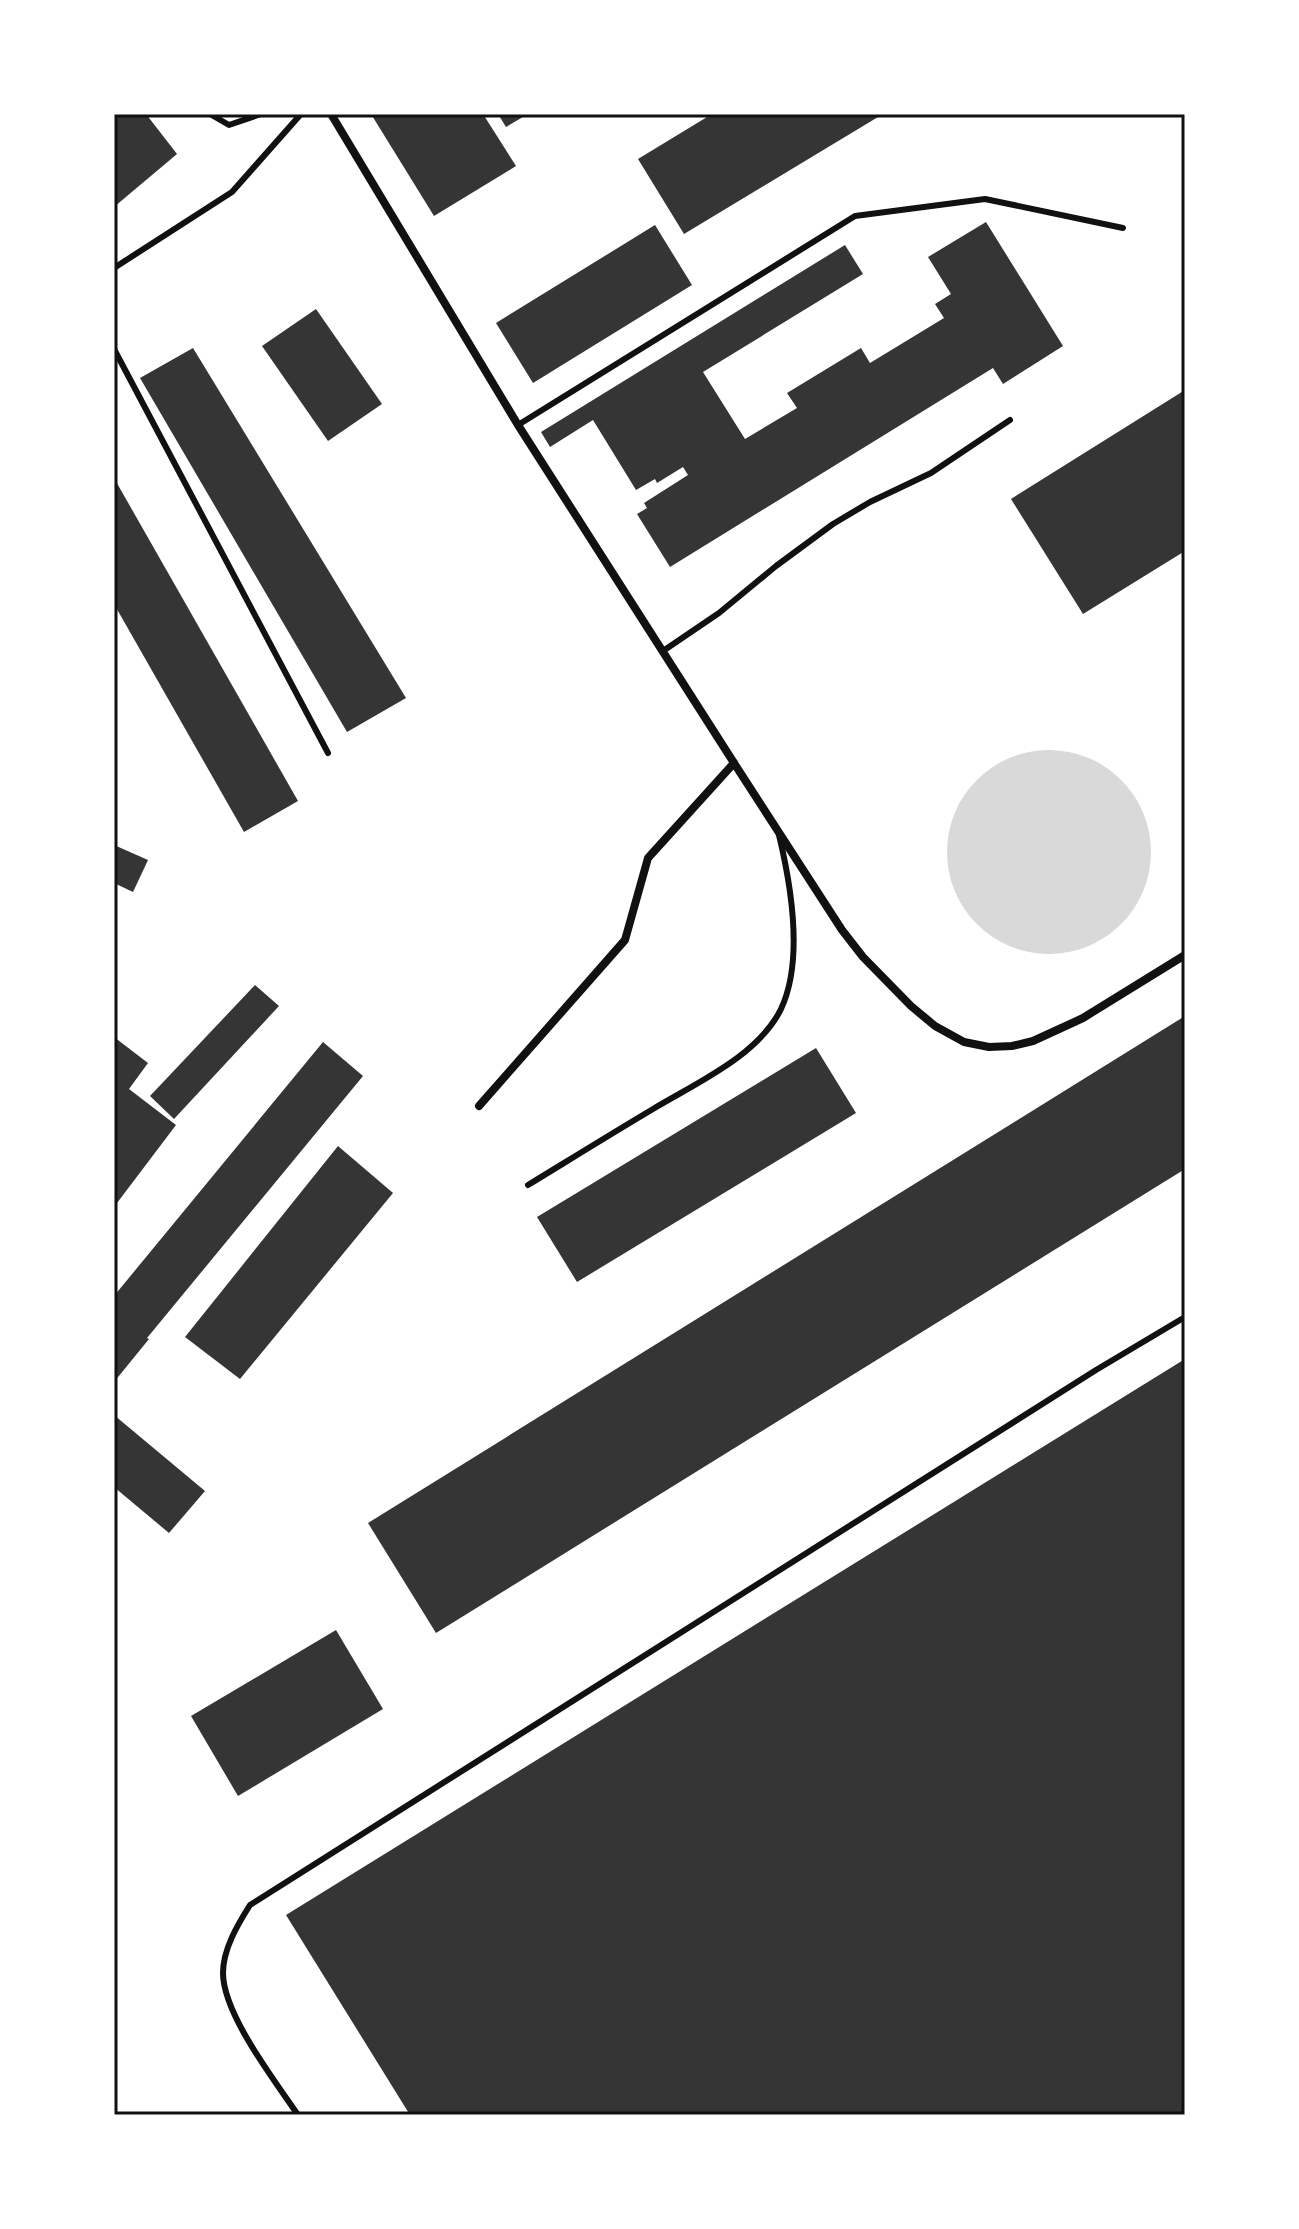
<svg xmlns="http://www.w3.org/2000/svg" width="1299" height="2229" font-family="'Source Sans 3',sans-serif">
  <rect width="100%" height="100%" fill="#fff"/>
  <circle fill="#d9d9d9" cx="1049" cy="852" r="102"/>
  <g fill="#353535">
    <polygon points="114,114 146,114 177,154 114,207"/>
    <polygon points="371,114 483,114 516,166 434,216"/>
    <polygon points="498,114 528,114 506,127"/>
    <polygon points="712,114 883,114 684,234 638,159"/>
    <polygon points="986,222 1063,346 1003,384 993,368 670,567 637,514 647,508 644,503 688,475 683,467 657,483 655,479 636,490 593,420 550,447 541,432 845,245 863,274 703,372 745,439 797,408 787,393 861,348 870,363 944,318 935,304 951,294 928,257"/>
    <polygon points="655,225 692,285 533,383 496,323"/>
    <polygon points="316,309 382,404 328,441 262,346"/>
    <polygon points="193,348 406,698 347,732 140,378"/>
    <polygon points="1185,390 1185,551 1083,614 1011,499"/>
    <polygon points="114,478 298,801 244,832 114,604"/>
    <polygon points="114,845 148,860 133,892 114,883"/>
    <polygon points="255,985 279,1006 174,1119 150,1096"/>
    <polygon points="1185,1016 1185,1169 436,1633 368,1523"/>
    <polygon points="114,1037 148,1063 129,1089 176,1125 114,1207"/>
    <polygon points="323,1042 363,1076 147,1338 149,1339 114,1382 114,1296"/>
    <polygon points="816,1048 856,1113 577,1282 537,1217"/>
    <polygon points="338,1146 393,1193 240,1379 185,1337"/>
    <polygon points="1185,1359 1185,2115 410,2115 286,1915"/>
    <polygon points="114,1415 205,1491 169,1533 114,1487"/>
    <polygon points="336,1630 383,1709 238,1796 191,1716"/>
  </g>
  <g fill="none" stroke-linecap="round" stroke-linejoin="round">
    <g stroke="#111" stroke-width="6">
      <polyline points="210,114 229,125 261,114"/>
      <polyline points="114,268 232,192 301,114"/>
      <polyline points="114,349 328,753"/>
      <polyline points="518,425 855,216 985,199 1123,228"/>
      <polyline points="663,651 719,613 776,566 833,524 870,502 931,473 1010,420"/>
      <path d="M 528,1185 C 569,1160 611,1134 653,1109 C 696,1083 758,1056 781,1009 C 804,960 791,885 779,835"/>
      <path d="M 298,2115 C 275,2081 223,2014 223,1973 C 223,1949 238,1924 250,1905 L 1096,1370 L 1185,1317"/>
    </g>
    <g stroke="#111" stroke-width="8">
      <polyline points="331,114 518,425 734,763 648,858 625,940 479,1106"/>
      <polyline points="734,763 842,930 863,957 911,1006 935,1026 964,1042 989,1047 1012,1046 1033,1041 1083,1018 1185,955"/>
    </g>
  </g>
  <rect width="1299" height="2229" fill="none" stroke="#ffffff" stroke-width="232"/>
  <rect x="116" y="116" width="1067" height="1997" fill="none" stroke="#111" stroke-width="3"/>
</svg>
